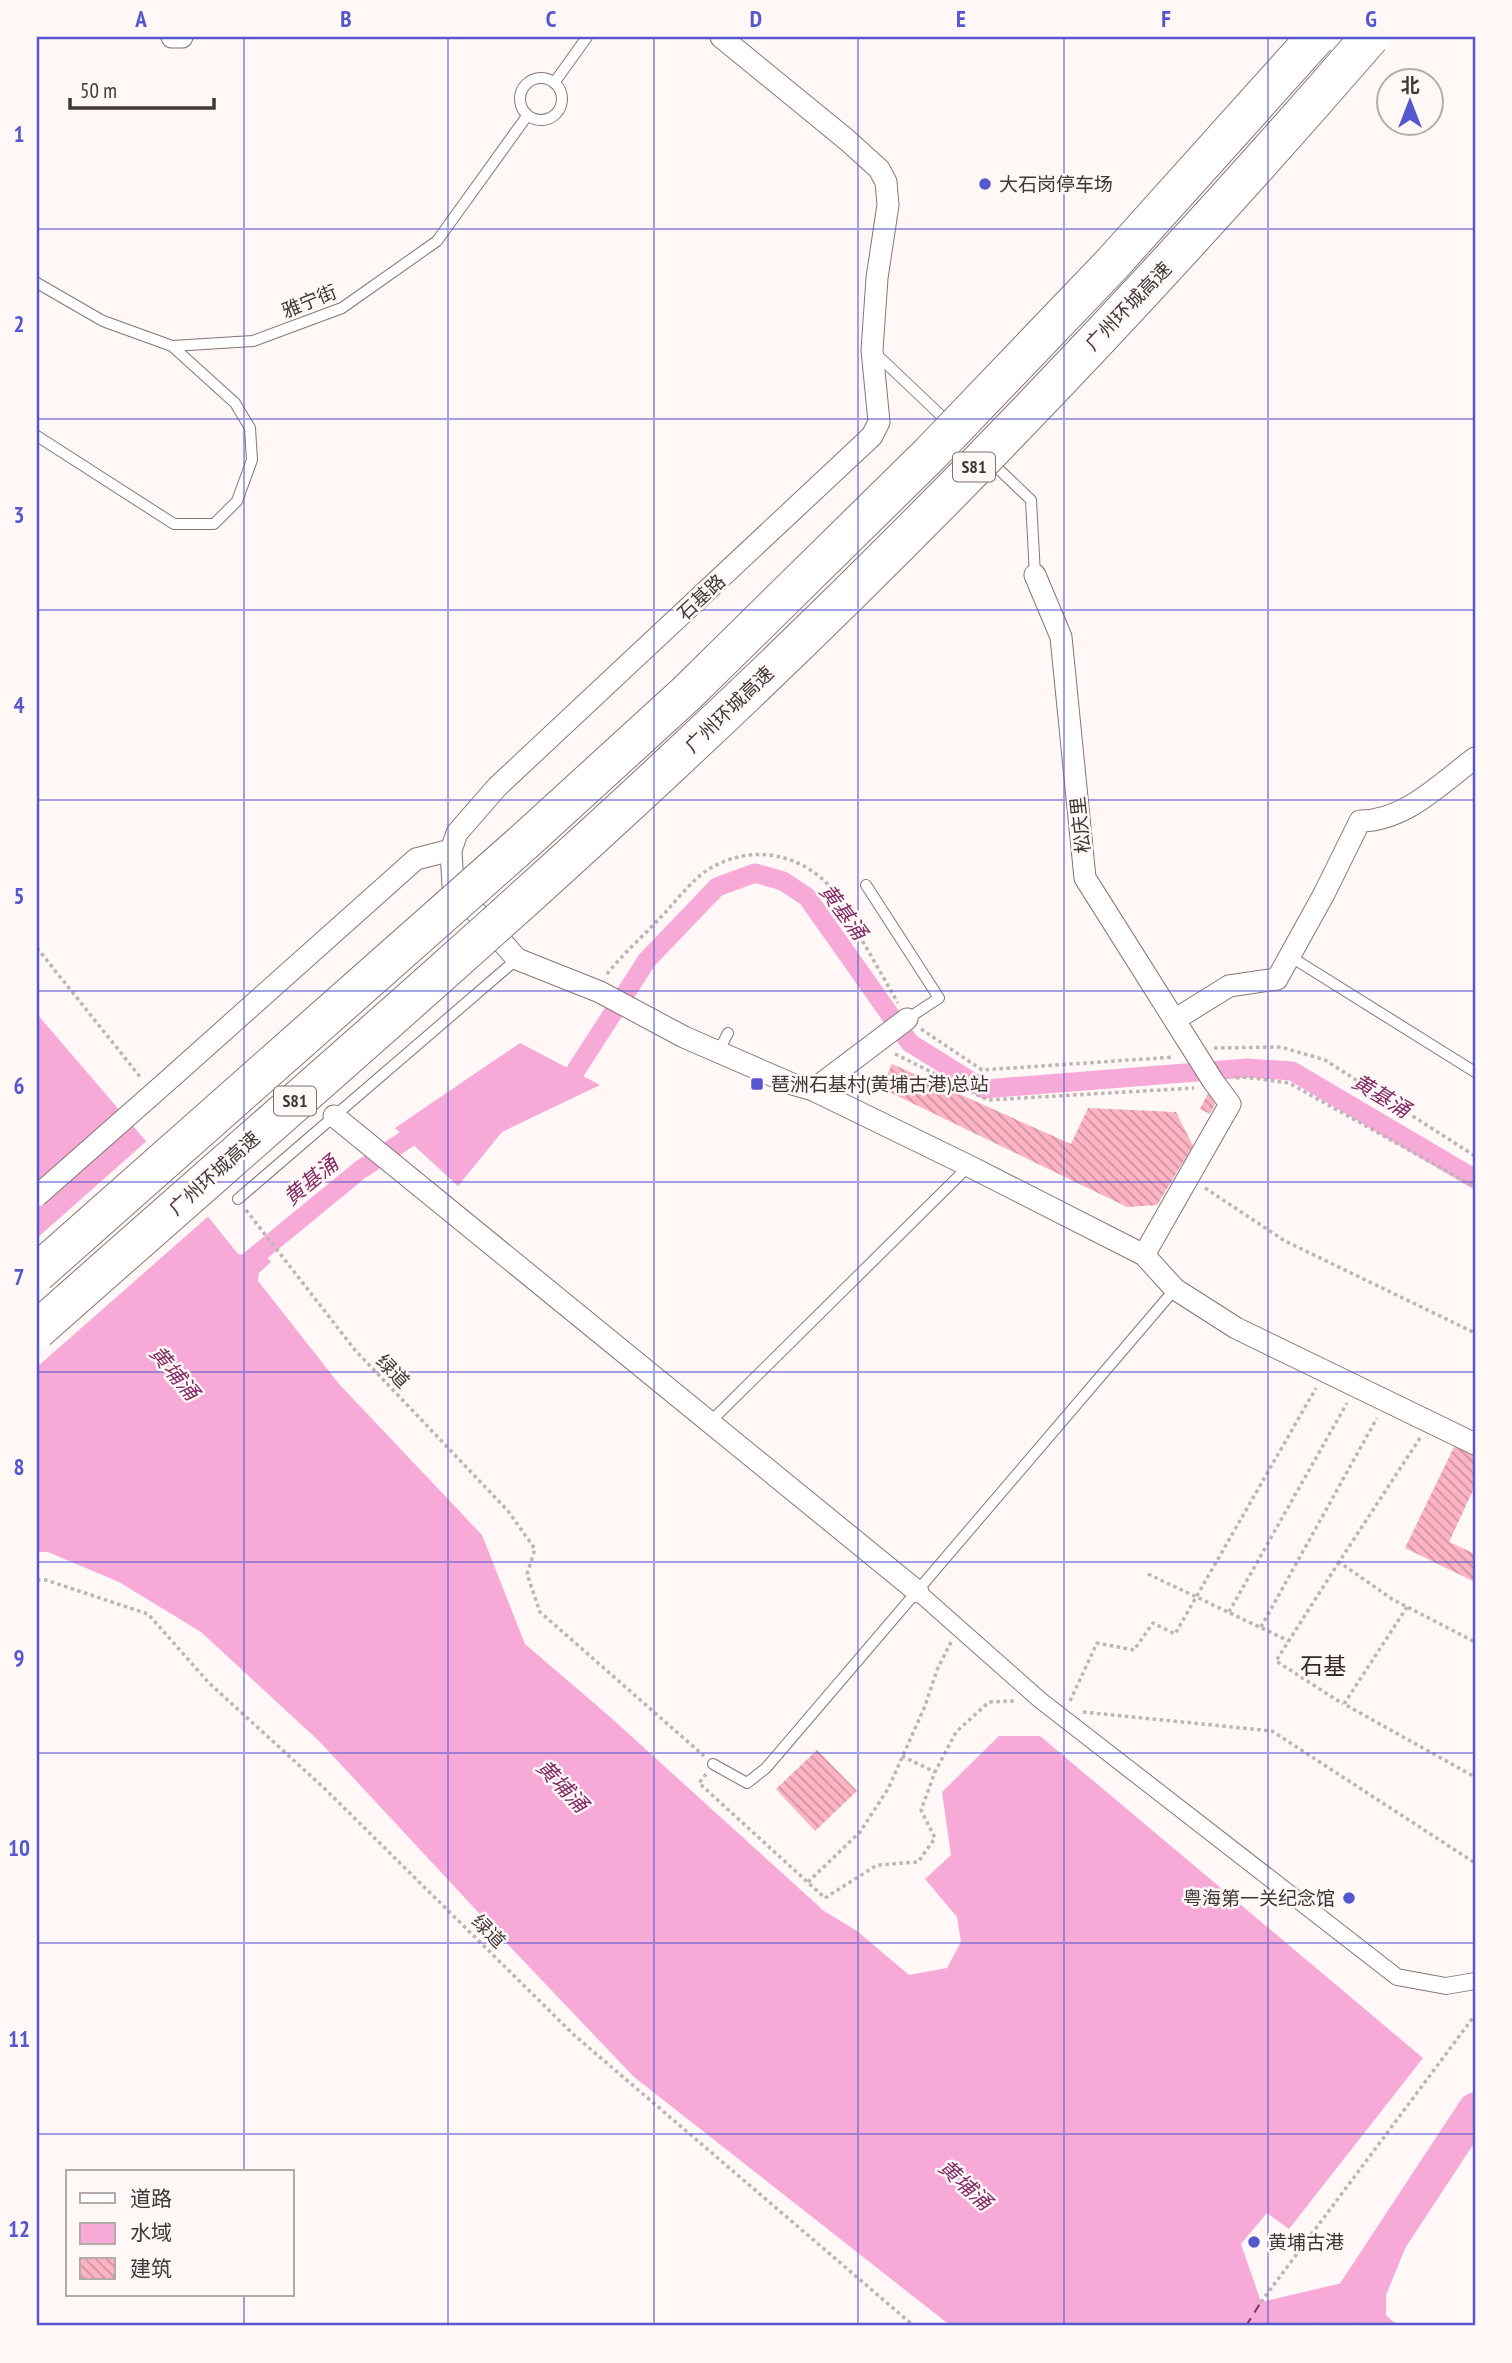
<svg xmlns="http://www.w3.org/2000/svg" width="1512" height="2363" font-family="'PT Sans Narrow','Noto Sans SC',sans-serif">
  <defs>
    <pattern id="building-back-hatch" width="6" height="6" patternUnits="userSpaceOnUse" patternTransform="scale(1.75)"><rect width="6" height="6" fill="#fcb3c3"/><path d="M-1 5l2 2M0 0l6 6M5-1l2 2" fill="none" stroke="#cd939f"/></pattern>
  </defs>
  <rect width="100%" height="100%" fill="#fff8f7"/>
  <g fill="#f7aad8">
    <polygon points="37,1014 170,1169 238,1254 245,1255 259,1248 271,1262 259,1273 258,1281 339,1384 482,1535 525,1644 609,1716 824,1911 857,1931 909,1975 947,1968 961,1942 957,1917 925,1879 951,1855 942,1792 999,1736 1040,1736 1423,2058 1289,2229 1267,2213 1241,2244 1261,2302 1342,2283 1353,2271 1388,2221 1404,2208 1411,2234 1386,2295 1386,2315 1398,2326 951,2326 634,2077 516,1953 320,1742 201,1632 119,1582 48,1552 37,1552"/>
    <polygon points="520,1043 600,1085 502,1132 458,1186 395,1128"/>
  </g>
  <polygon fill="#fff8f7" points="149,1139 211,1214 37,1367 37,1238"/>
  <g fill="none" stroke-linecap="round" stroke-linejoin="round">
    <g stroke="#f7aad8" stroke-width="19">
      <polyline points="551,1082 573,1075 647,960 717,887 755,873 783,881 807,897 910,1043 984,1089 1247,1068 1292,1071 1475,1179"/>
      <polyline points="243,1266 360,1170 428,1125"/>
    </g>
    <polyline stroke="#f7aad8" stroke-width="35" points="1333,2326 1475,2110"/>
    <polyline stroke="#832c67" stroke-width="2" stroke-dasharray="9 7" stroke-linecap="butt" points="1246,2326 1261,2302"/>
  </g>
  <g fill="url(#building-back-hatch)">
    <polygon points="892,1064 1071,1144 1088,1108 1176,1112 1193,1146 1157,1205 1127,1207 881,1088"/>
    <polygon points="1208,1093 1218,1098 1210,1114 1200,1109"/>
    <polygon points="1456,1443 1475,1452 1475,1486 1449,1542 1475,1554 1475,1582 1405,1548"/>
    <polygon points="817,1750 857,1791 815,1831 776,1789"/>
  </g>
  <g fill="none" stroke-linecap="round" stroke-linejoin="round">
    <g stroke="#867674" stroke-width="12">
      <g id="service">
        <circle cx="541" cy="99" r="21"/>
        <polyline points="554,83 587,37"/>
        <polyline points="37,283 103,321 172,346 253,341 342,308 437,241 527,116"/>
        <polyline points="874,352 951,425"/>
        <polyline points="37,436 174,524 214,524 237,501 252,460 250,428 235,403 172,346"/>
        <polyline points="989,460 1031,500 1035,575"/>
        <polyline points="866,885 939,998 907,1019"/>
        <polyline points="1291,957 1475,1072"/>
        <polyline points="718,1052 728,1033"/>
        <polyline points="238,1199 517,959"/>
        <polyline points="709,1423 969,1166"/>
        <polyline points="713,1764 747,1783 766,1768 1175,1289"/>
      </g>
    </g>
    <g stroke="#867674" stroke-width="18">
      <polyline id="pedestrian" points="918,1592 1040,1700 1397,1977 1446,1986 1475,1981"/>
    </g>
    <g stroke="#867674" stroke-width="23">
      <g id="minor">
        <polyline points="172,37 182,37"/>
        <polyline points="721,37 847,140 879,169 886,182 888,205 877,278 872,350 879,422 872,436 497,787 457,833 451,850 453,886 517,959 600,992 684,1037 792,1084 813,1090 969,1166 1144,1255 1175,1289 1236,1328 1475,1444"/>
        <polyline points="1035,575 1061,637 1085,878 1213,1081 1230,1104 1144,1255"/>
        <path d="M 1176,1019 L 1229,986 L 1277,979 L 1324,894 L 1360,821 C 1405,821 1440,784 1475,758"/>
        <polyline points="173,1076 416,859 451,850"/>
        <polyline points="813,1090 907,1019"/>
        <polyline points="334,1116 918,1592"/>
      </g>
    </g>
    <g stroke="#bcb5b4" stroke-width="3.5" stroke-dasharray="3.5 3.5" stroke-linecap="butt">
      <polyline points="37,948 141,1078"/>
      <path d="M 607,974 C 622,955 642,937 659,919 C 673,905 692,879 709,869 C 752,843 802,853 834,891 L 898,1003"/>
      <polyline points="921,1029 982,1070 1174,1057"/>
      <polyline points="1214,1048 1281,1047 1325,1060 1475,1156"/>
      <polyline points="895,1054 988,1100 1194,1088"/>
      <polyline points="1236,1078 1245,1077 1289,1083 1475,1187"/>
      <polyline points="1205,1188 1285,1241 1475,1333"/>
      <polyline points="246,1210 355,1350 508,1511 535,1549 527,1574 540,1612 704,1756"/>
      <polyline points="1420,1438 1339,1562 1392,1599 1475,1642"/>
      <polyline points="1339,1562 1276,1661 1343,1704"/>
      <polyline points="1148,1574 1289,1641"/>
      <polyline points="37,1580 46,1580 148,1614 209,1683 324,1788 574,2035 914,2326"/>
      <polyline points="1407,1607 1344,1704 1475,1777"/>
      <polyline points="1229,1612 1347,1403"/>
      <polyline points="1261,1627 1377,1418"/>
      <polyline points="1070,1701 1097,1643 1134,1650 1153,1623 1175,1634 1316,1388"/>
      <polyline points="1083,1712 1272,1731 1475,1863"/>
      <polyline points="902,1756 935,1772"/>
      <polyline points="706,1774 699,1783 825,1898 877,1865 918,1862 935,1838 921,1810 935,1772 956,1732 989,1702 1014,1701"/>
      <polyline points="808,1882 860,1832 888,1789 925,1706 937,1670 951,1642"/>
      <polyline points="1261,2302 1475,2015"/>
    </g>
    <use href="#service" stroke="#fff" stroke-width="10"/>
    <use href="#pedestrian" stroke="#fff" stroke-width="16"/>
    <use href="#minor" stroke="#fff" stroke-width="21"/>
    <g stroke="#867674" stroke-width="23" stroke-linecap="butt">
      <polyline id="minor-bridge" points="37,1196 173,1076"/>
    </g>
    <g stroke="#867674" stroke-width="40" stroke-linecap="butt">
      <g id="motorway-bridge">
        <polyline points="37,1273 525,841 686,694 931,453 1112,264 1316,37"/>
        <path d="M 37,1330 C 249,1142 464,957 671,764 C 917,535 1150,291 1370,37"/>
      </g>
    </g>
    <use href="#minor-bridge" stroke="#fff" stroke-width="21"/>
    <use href="#motorway-bridge" stroke="#fff" stroke-width="38"/>
  </g>
  <path fill="none" stroke="#5557cf" stroke-width="2" stroke-opacity="0.55" d="M 244,37 L 244,2172M 448,37 L 448,2326M 654,37 L 654,2326M 858,37 L 858,2326M 1064,37 L 1064,2326M 1268,37 L 1268,2326M 37,229 L 1475,229M 37,419 L 1475,419M 37,610 L 1475,610M 37,800 L 1475,800M 37,991 L 1475,991M 37,1182 L 1475,1182M 37,1372 L 1475,1372M 37,1562 L 1475,1562M 37,1753 L 1475,1753M 37,1943 L 1475,1943M 37,2134 L 1475,2134M 244,2295 L 244,2326"/>
  <g fill="#5557cf" stroke="#fff8f7" stroke-width="2.5">
    <circle cx="985" cy="184" r="7"/>
    <rect x="750" y="1077" width="14" height="14" rx="3.5"/>
    <circle cx="1349" cy="1898" r="7"/>
    <circle cx="1254" cy="2242" r="7"/>
  </g>
  <g text-anchor="middle" stroke-width="5" stroke-linejoin="round" paint-order="stroke">
    <g fill="#fff8f7" stroke="#797271" stroke-width="2">
      <rect x="953" y="452.5" width="42" height="29" rx="5"/>
      <rect x="274" y="1086.5" width="42" height="29" rx="5"/>
    </g>
    <g font-size="18" font-weight="bold" fill="#3f3837">
      <text x="974" y="473">S81</text>
      <text x="295" y="1107">S81</text>
    </g>
    <g font-size="19" fill="#3f3837" stroke="#fff8f7" text-anchor="start">
      <text x="999" y="191">大石岗停车场</text>
      <text x="771" y="1091">琶洲石基村(黄埔古港)总站</text>
      <text x="1335" y="1905" text-anchor="end">粤海第一关纪念馆</text>
      <text x="1268" y="2249">黄埔古港</text>
    </g>
    <g font-size="19" fill="#3f3837" stroke="#fff8f7">
      <text transform="translate(309 301) rotate(-22)" y="7">雅宁街</text>
      <text transform="translate(1128 306) rotate(-46)" y="7">广州环城高速</text>
      <text transform="translate(701 597) rotate(-43)" y="7">石基路</text>
      <text transform="translate(729 709) rotate(-44)" y="7">广州环城高速</text>
      <text transform="translate(1080 825) rotate(-96)" y="7">松庆里</text>
      <text transform="translate(214 1173) rotate(-42)" y="7">广州环城高速</text>
      <text transform="translate(393 1371) rotate(46)" y="7">绿道</text>
      <text transform="translate(489 1931) rotate(45)" y="7">绿道</text>
    </g>
    <g font-size="21" font-style="italic" fill="#832c67" stroke="#fff8f7">
      <text transform="translate(843 912) rotate(53)" y="7">黄基涌</text>
      <text transform="translate(1381 1096) rotate(31)" y="7">黄基涌</text>
      <text transform="translate(311 1181) rotate(-40)" y="7">黄基涌</text>
      <text transform="translate(174 1373) rotate(50)" y="7">黄埔涌</text>
      <text transform="translate(562 1786) rotate(46)" y="7">黄埔涌</text>
      <text transform="translate(965 2185) rotate(42)" y="7">黄埔涌</text>
    </g>
    <g font-size="23" fill="#362928" stroke="#fff8f7">
      <text x="1323" y="1674">石基</text>
    </g>
  </g>
  <rect width="1512" height="2363" fill="none" stroke="#fff8f7" stroke-width="77"/>
  <rect x="66" y="2170" width="228" height="126" fill="#fff8f7" stroke="#b2abaa" stroke-width="2"/>
  <rect x="80" y="2193" width="35" height="10" fill="#ffffff" stroke="#b2abaa" stroke-width="2"/>
  <text x="130" y="2206" font-size="21" fill="#3f3837">道路</text>
  <rect x="80" y="2223" width="35" height="21" fill="#f7aad8" stroke="#b2abaa" stroke-width="2"/>
  <text x="130" y="2240" font-size="21" fill="#3f3837">水域</text>
  <rect x="80" y="2258" width="35" height="21" fill="url(#building-back-hatch)" stroke="#b2abaa" stroke-width="2"/>
  <text x="130" y="2276" font-size="21" fill="#3f3837">建筑</text>
  <g transform="translate(1410 102)"><circle r="33" fill="#fff8f7" stroke="#b2abaa" stroke-width="2"/>
  <path d="M0-5L12 26L0 18L-12 26Z" fill="#5557cf"/>
  <text y="-10" font-size="19" font-weight="bold" text-anchor="middle" fill="#3f3837">北</text>
  </g>
  <path d="M70 98v10h144v-10" fill="none" stroke="#3f3837" stroke-width="3.5"/>
  <text x="80" y="98" font-size="21" fill="#3f3837" stroke="#fff8f7" stroke-width="5" paint-order="stroke">50 m</text>
  <rect x="38" y="38" width="1436" height="2286" fill="none" stroke="#5557cf" stroke-width="2.5"/>
  <g font-size="23" text-anchor="middle" font-weight="bold" fill="#5557cf">
    <text x="141" y="27">A</text>
    <text x="346" y="27">B</text>
    <text x="551" y="27">C</text>
    <text x="756" y="27">D</text>
    <text x="961" y="27">E</text>
    <text x="1166" y="27">F</text>
    <text x="1371" y="27">G</text>
    <text x="19" y="142">1</text>
    <text x="19" y="332">2</text>
    <text x="19" y="523">3</text>
    <text x="19" y="713">4</text>
    <text x="19" y="904">5</text>
    <text x="19" y="1094">6</text>
    <text x="19" y="1285">7</text>
    <text x="19" y="1475">8</text>
    <text x="19" y="1666">9</text>
    <text x="19" y="1856">10</text>
    <text x="19" y="2047">11</text>
    <text x="19" y="2237">12</text>
  </g>
</svg>
